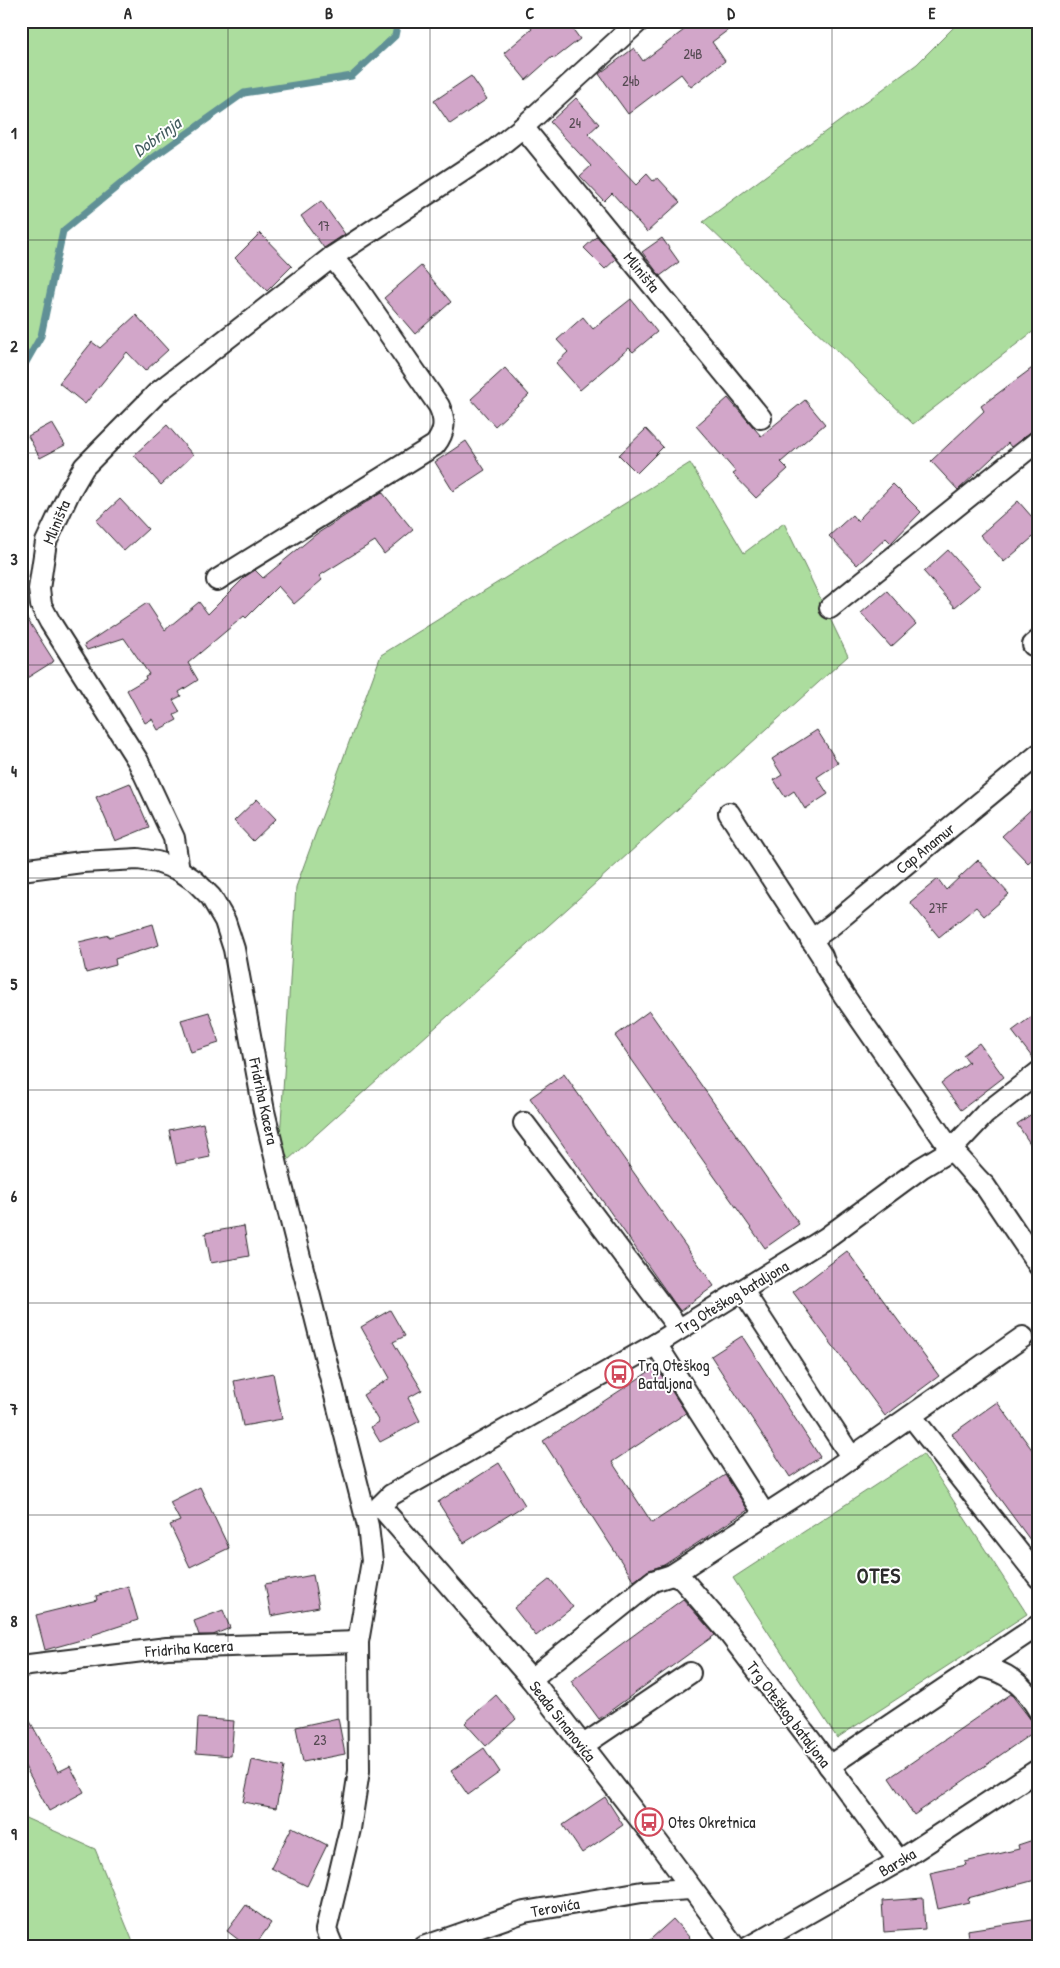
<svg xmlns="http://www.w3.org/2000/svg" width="1060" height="1968" font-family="'Patrick Hand',sans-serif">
  <rect width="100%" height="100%" fill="#fff"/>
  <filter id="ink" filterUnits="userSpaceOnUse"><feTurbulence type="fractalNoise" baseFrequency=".02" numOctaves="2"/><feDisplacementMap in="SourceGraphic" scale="10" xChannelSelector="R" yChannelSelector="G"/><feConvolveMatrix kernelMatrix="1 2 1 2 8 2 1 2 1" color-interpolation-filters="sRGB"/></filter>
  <g filter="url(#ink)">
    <g fill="#acdd9e" stroke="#6c8464">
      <polygon points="21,21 398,21 395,36 352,76 244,93 151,159 63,231 41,336 21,371"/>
      <polygon points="960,21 1039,21 1039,327 913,424 703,222 917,64"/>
      <polygon points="690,463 744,553 784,523 848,656 278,1169 296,887 381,655"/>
      <polygon points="923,1454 1027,1614 837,1738 733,1578"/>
      <polygon points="21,1816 95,1849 135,1947 21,1947"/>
    </g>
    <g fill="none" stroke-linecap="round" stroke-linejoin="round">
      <polyline stroke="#609096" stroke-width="7" points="21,371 41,336 63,231 151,159 244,93 352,76 395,36 398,21"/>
    </g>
    <g fill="#d2a6c9" stroke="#2b2b2b">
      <polygon points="526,21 567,21 580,39 554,59 552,57 526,80 504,53 532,29"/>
      <polygon points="696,21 740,21 712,42 725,61 691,87 681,74 628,114 599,74 634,48 643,61"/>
      <polygon points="471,76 487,99 450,124 434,101"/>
      <polygon points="576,98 599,124 588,134 636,185 647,174 653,181 658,178 680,202 647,232 612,193 604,201 580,176 591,166 550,122"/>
      <polygon points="321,201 345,234 324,248 301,216"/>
      <polygon points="260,233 292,266 267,291 235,258"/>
      <polygon points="597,236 616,259 605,269 584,248"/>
      <polygon points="662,238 679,262 660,276 642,252"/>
      <polygon points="421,266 451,302 415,334 384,298"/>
      <polygon points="631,299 657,332 633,352 629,348 580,390 556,363 568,352 557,340 583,317 593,329"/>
      <polygon points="136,315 168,350 145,371 127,352 85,404 59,383 92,342 100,348"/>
      <polygon points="1039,363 1039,428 1032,431 1011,447 1008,443 958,490 931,461 984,411 981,406"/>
      <polygon points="505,368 529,395 495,426 471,399"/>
      <polygon points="728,398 761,436 805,400 825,424 781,462 788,469 756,498 733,474 736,472 696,426"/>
      <polygon points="52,423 65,445 40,458 28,436"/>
      <polygon points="167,425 193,455 161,485 134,455"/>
      <polygon points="646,429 663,447 637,473 619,455"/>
      <polygon points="466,441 485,470 453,491 435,462"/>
      <polygon points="893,484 921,512 891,543 886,538 857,565 829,536 852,515 857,521"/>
      <polygon points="382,492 413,530 384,554 375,541 319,576 322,580 294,604 278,586 246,618 244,616 188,663 198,680 179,692 181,696 173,700 180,712 174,715 177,720 158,730 152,719 145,723 127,690 146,679 145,676 149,674 124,638 87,650 84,645 147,603 165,630 199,602 208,614 246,576 255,570 263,578 315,535"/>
      <polygon points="120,499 148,529 124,551 96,521"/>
      <polygon points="1018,501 1039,525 1039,532 1004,562 980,535"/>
      <polygon points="948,550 980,586 955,607 924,572"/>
      <polygon points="887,591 916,624 891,647 861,613"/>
      <polygon points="21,609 54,661 27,678 21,669"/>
      <polygon points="817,730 838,763 817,777 828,794 805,809 794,791 785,797 774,780 782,775 772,759"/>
      <polygon points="130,783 149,827 115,841 96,797"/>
      <polygon points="257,799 276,819 253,841 234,821"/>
      <polygon points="1039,802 1039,853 1028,863 1002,836"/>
      <polygon points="978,860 1009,894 984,916 976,907 939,937 910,902 938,879 946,890"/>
      <polygon points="153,924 159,945 115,959 116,965 86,973 79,942 109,935 109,937"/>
      <polygon points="649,1011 799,1224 765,1248 615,1036"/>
      <polygon points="1039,1011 1039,1060 1035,1061 1012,1031"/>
      <polygon points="209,1012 219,1043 191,1052 181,1020"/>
      <polygon points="979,1043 1004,1077 961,1110 941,1083 969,1062 963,1055"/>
      <polygon points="564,1074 714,1286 680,1311 530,1098"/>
      <polygon points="1039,1109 1039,1157 1017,1124"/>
      <polygon points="203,1123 210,1157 176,1164 169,1130"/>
      <polygon points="244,1226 249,1256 211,1263 205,1233"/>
      <polygon points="847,1251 939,1376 885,1416 793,1292"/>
      <polygon points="390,1310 405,1336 393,1342 422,1390 408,1398 420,1421 380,1442 371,1427 379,1422 363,1395 390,1378 361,1327"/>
      <polygon points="742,1336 820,1457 790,1477 711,1356"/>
      <polygon points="656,1367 686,1413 612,1462 652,1523 725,1475 748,1510 664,1565 649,1570 634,1581 543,1441"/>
      <polygon points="273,1373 282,1419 243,1426 234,1381"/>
      <polygon points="997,1402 1039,1459 1039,1552 952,1434"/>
      <polygon points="499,1463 525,1505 464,1543 438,1502"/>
      <polygon points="200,1487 229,1548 190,1567 170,1525 180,1521 170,1502"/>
      <polygon points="313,1575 319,1607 271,1616 265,1584"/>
      <polygon points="550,1579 573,1607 536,1636 514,1608"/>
      <polygon points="128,1586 138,1620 92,1635 92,1637 45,1650 36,1615 97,1600 96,1596"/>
      <polygon points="683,1599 715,1635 599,1719 571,1681"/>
      <polygon points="223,1610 230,1628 213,1635 199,1635 194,1621"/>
      <polygon points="1011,1694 1038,1729 914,1815 889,1778"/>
      <polygon points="496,1695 516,1719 486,1746 465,1723"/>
      <polygon points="21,1705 58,1772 70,1766 84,1792 49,1811 21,1759"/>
      <polygon points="198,1718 234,1721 231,1756 196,1753"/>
      <polygon points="338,1718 345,1754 303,1762 296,1727"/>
      <polygon points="484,1748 500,1772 468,1795 451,1771"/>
      <polygon points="252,1760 284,1767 276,1808 243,1802"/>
      <polygon points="605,1797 623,1825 582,1853 563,1825"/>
      <polygon points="292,1827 327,1845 307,1886 271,1868"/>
      <polygon points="1039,1838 1039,1879 968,1898 969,1902 938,1909 930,1873 966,1865 965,1862 1019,1849 1018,1845"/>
      <polygon points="923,1898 925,1929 884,1932 882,1901"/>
      <polygon points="246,1905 271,1923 254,1947 248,1947 227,1931"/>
      <polygon points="673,1919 698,1947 642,1947"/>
      <polygon points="1039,1919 1039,1947 969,1947 967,1930"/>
    </g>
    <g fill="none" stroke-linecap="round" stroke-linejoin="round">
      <g stroke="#2b2b2b" stroke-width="24">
        <g id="street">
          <polyline points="523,127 761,418"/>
          <path d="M 217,580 L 435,445 C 445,432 446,421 439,406 L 356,286 L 332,257"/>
          <polyline points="830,608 1039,440"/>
          <polyline points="1033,645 1039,640"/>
          <path d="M 729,813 L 822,956 L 826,967 L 843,994 L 951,1150 C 964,1161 972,1175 985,1186 L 1039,1266"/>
          <polyline points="21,870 82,862 138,859 157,862 179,870 195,881 211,897 225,921 234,949 264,1111 282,1186 368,1526 372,1561 358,1642 359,1771 350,1829 326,1930 333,1947"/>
          <polyline points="179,870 174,838 138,761 50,622 41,605 39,589 46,542 70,491 84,467 157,393 332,257 493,151 523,127 639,21"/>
          <polyline points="811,940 832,925 1039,754"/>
          <polyline points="524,1123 679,1329"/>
          <polyline points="743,1291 852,1458"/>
          <polyline points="656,1344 765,1515"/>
          <polyline points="912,1417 1039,1578"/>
          <polyline points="380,1506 391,1495 656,1344 826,1238 921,1168 951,1150 985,1114 1039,1072"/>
          <polyline points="380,1506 531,1679 659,1844 735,1947"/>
          <polyline points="672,1575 825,1476 1023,1337"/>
          <polyline points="21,1666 167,1648 358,1642"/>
          <polyline points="978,1666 1039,1625"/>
          <polyline points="531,1679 653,1581 672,1575 682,1579 727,1631 811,1741 899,1861"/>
          <polyline points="582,1746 690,1673"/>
          <path d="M 829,1766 L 978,1666 C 1007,1671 1024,1685 1039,1711"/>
          <polyline points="423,1947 524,1912 642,1892 691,1889"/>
          <polyline points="749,1947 899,1861 1039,1769"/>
        </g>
      </g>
      <use href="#street" stroke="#fff" stroke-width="20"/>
    </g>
  </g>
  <path fill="none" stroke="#2b2b2b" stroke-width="1" stroke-opacity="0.55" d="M 228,21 L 228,1947M 430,21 L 430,1947M 630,21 L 630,1947M 832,21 L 832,1947M 21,240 L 1039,240M 21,453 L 1039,453M 21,665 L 1039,665M 21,878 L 1039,878M 21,1090 L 1039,1090M 21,1303 L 1039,1303M 21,1515 L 1039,1515M 21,1728 L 1039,1728"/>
  <defs>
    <g id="bus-ring" transform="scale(1.4375)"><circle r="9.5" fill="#fff" stroke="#d1495b" stroke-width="1.5"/><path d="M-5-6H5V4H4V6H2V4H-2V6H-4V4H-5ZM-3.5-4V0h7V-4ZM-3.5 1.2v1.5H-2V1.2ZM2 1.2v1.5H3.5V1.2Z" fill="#d1495b"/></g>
  </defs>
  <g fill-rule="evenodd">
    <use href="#bus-ring" x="619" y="1374"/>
    <use href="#bus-ring" x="649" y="1822"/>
  </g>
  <g text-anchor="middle" stroke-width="4" stroke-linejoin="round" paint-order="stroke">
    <g font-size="14" fill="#554a52">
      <text x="693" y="59">24B</text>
      <text x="631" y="86">24b</text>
      <text x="575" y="128">24</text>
      <text x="324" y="231">17</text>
      <text x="938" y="913">27F</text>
      <text x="320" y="1745">23</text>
    </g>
    <g font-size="16" fill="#2b2b2b" stroke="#fff">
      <text transform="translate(642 272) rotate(51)" y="6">Mliništa</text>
      <text transform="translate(56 522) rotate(-67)" y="6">Mliništa</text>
      <text transform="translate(925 848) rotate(-39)" y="6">Cap Anamur</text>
      <text transform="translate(264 1101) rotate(78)" y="6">Fridriha Kacera</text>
      <text transform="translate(732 1297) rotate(-31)" y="6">Trg Oteškog bataljona</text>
      <text transform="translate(189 1648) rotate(-4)" y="6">Fridriha Kacera</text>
      <text transform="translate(789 1714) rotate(53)" y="6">Trg Oteškog bataljona</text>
      <text transform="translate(563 1721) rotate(52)" y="6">Seada Sinanovića</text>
      <text transform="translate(897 1862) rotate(-31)" y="6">Barska</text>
      <text transform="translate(555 1907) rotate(-10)" y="6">Terovića</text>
    </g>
    <g font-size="16" fill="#2b2b2b" stroke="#fff" text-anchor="start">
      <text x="638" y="1371">Trg Oteškog<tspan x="638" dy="18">Bataljona</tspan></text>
      <text x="668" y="1828">Otes Okretnica</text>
    </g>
    <g font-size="18" font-style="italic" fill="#455e60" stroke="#fff">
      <text transform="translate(157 137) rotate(-36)" y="6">Dobrinja</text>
    </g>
    <g font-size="21" font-weight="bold" letter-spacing="1" fill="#2b2b2b" stroke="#fff">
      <text x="879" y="1583">OTES</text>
    </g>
  </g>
  <rect width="1060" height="1968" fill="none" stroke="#fff" stroke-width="55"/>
  <rect x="28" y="28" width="1004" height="1912" fill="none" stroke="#2b2b2b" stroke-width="2"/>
  <g font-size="16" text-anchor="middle" font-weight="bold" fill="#2b2b2b">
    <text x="128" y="19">A</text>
    <text x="329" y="19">B</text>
    <text x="530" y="19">C</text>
    <text x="731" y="19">D</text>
    <text x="932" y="19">E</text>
    <text x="14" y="139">1</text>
    <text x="14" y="352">2</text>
    <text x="14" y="565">3</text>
    <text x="14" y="777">4</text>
    <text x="14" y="990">5</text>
    <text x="14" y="1202">6</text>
    <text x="14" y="1415">7</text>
    <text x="14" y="1627">8</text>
    <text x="14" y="1840">9</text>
  </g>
</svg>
